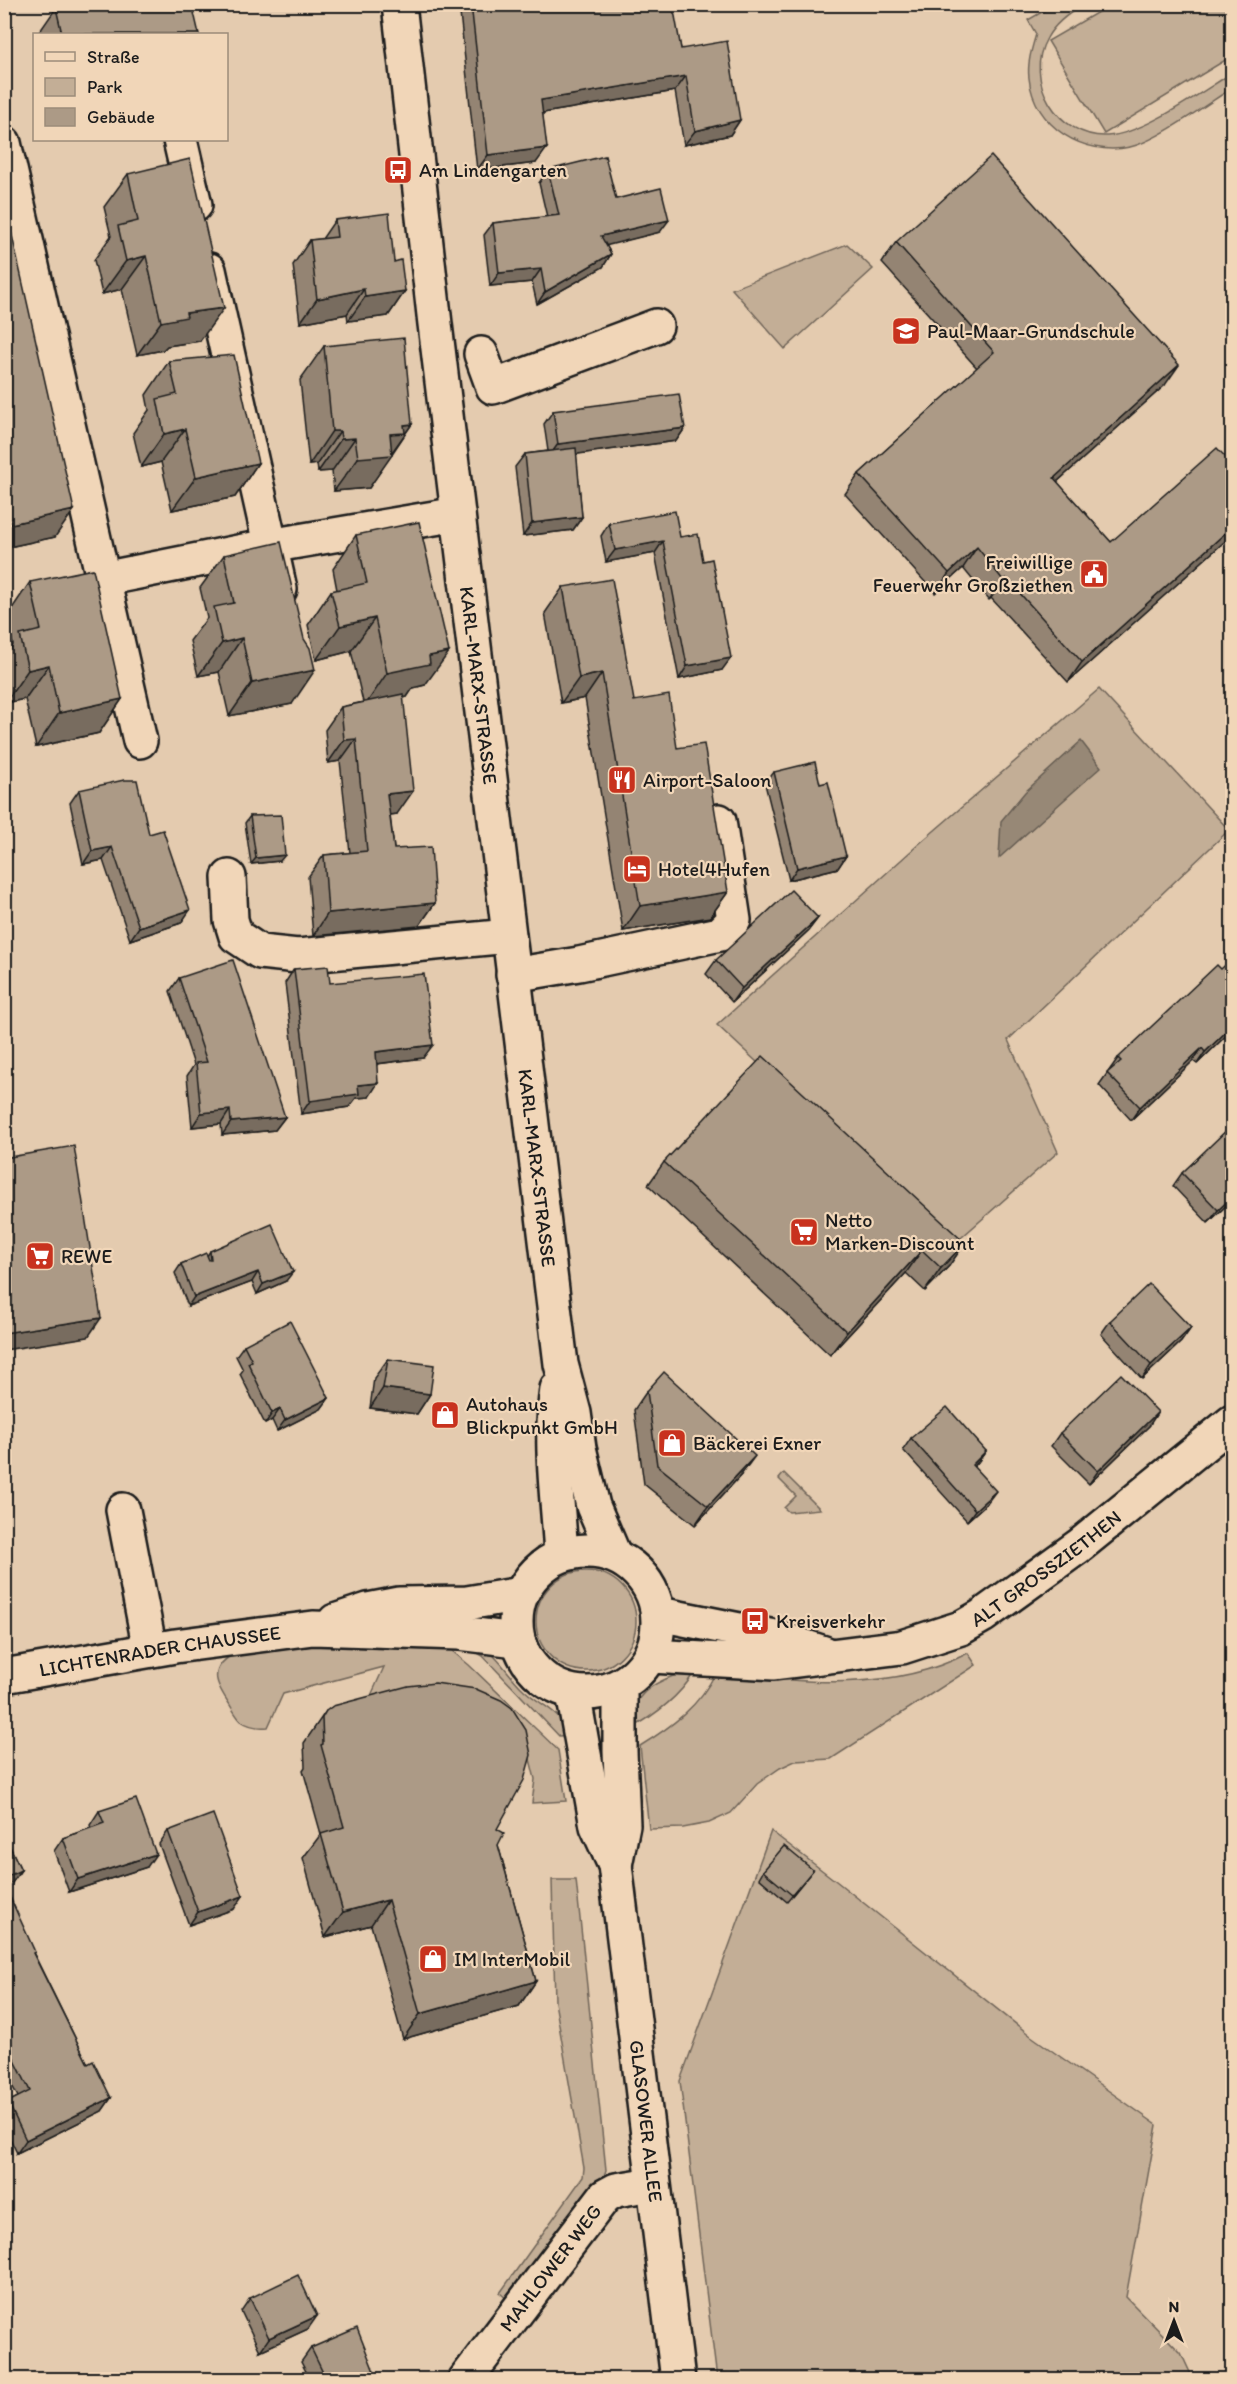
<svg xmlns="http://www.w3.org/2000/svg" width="1237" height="2384" font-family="Itim,sans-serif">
  <rect width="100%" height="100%" fill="#e4cbaf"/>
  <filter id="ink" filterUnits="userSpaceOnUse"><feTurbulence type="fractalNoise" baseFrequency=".0167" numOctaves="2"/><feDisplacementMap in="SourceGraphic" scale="12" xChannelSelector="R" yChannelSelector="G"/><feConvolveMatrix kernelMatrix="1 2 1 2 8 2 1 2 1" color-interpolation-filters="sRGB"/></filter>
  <g filter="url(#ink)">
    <g fill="#c3ae96" stroke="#706559" stroke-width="1.5">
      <path d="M 1054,5 L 1083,5 C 1069,13 1055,23 1047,38 C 1023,80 1058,138 1107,136 C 1142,135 1201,92 1232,73 L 1232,88 C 1207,104 1157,141 1130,147 C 1084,157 1034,127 1029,78 C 1027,63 1032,48 1036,34 L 1028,20 Z"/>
      <polygon points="1110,5 1232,5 1232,56 1104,134 1048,41"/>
      <polygon points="847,244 873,269 785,349 732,289"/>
      <polygon points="1099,689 1229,830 1008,1040 1058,1152 954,1244 717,1025 920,843"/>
      <polygon points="784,1473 820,1509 789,1512 784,1508 796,1496 779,1479"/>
      <circle cx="586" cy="1621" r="50"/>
      <path d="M 440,1641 L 469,1665 L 558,1750 L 566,1801 L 532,1803 L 535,1779 L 529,1755 L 369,1700 L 384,1667 L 283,1694 L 268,1727 C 258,1728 249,1727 241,1721 C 237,1717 233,1710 230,1705 C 217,1686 207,1670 232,1655 L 312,1644 Z"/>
      <path d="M 474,1651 L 490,1652 C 502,1663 510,1676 521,1687 C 539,1706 560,1708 569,1735 L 559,1736 L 483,1656 Z"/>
      <path d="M 968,1653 L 976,1665 L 831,1759 L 795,1761 L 780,1768 L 757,1784 L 731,1813 L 709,1823 L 683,1828 L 649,1829 L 640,1746 C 671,1727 700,1706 716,1672 C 800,1682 891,1694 968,1653 Z"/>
      <path d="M 679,1674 L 693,1674 C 678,1699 652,1717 627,1731 C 633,1697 646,1685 679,1674 Z"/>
      <polygon points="771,1831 836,1881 1031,2036 1157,2125 1126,2297 1181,2353 1193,2379 717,2379 680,2081"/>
      <polygon points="552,1880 576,1880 606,2170 600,2188 509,2301 500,2293 583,2177 584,2168 555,2002"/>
    </g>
    <polygon fill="#978876" stroke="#665d52" stroke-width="1.5" points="1081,741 1101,767 999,858 1001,821 1025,792"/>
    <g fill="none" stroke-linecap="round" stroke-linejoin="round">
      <g stroke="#1c1c1c" stroke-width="38">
        <g id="minor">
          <polyline points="180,140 195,205"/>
          <polyline points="4,143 140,741"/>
          <polyline points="209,270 280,589"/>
          <polyline points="481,354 493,387 656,326"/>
          <polyline points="103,579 269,546 458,514"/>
          <polyline points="229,877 231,920 236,936 260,952 298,956 509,936"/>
          <polyline points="513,975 579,964 720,934 734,920 719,821"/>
          <polyline points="123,1510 150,1650"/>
          <polyline points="659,1614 775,1637 824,1653"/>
          <polyline points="335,1621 368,1610 399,1604 467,1603 521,1594"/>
          <path id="s1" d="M 651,1656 L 774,1663 L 902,1647 L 961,1628 L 982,1616 L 1079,1546 L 1232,1422"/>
          <path id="s2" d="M 4,1676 L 175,1646 L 313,1628 L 459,1633 L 517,1640"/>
          <path id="s3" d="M 465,2380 L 605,2196 L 616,2190 L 653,2184"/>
        </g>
      </g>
      <g stroke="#1c1c1c" stroke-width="38">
        <g id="major">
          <path id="s4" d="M 399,4 L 435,324 L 561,1364 L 574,1413 L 579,1448 L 593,1506 L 614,1555"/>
          <path d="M 557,1389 C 549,1444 558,1500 561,1555"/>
          <circle cx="587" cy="1622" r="71"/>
          <path id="s5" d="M 573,1693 L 597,1826 L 615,1865 L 678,2380"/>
          <polyline points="615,1865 623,1825 620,1751 620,1686"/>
        </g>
      </g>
      <use href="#minor" stroke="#f1d6b8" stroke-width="33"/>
      <use href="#major" stroke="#f1d6b8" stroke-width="33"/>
    </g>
    <g fill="#948473" stroke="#1c1c1c" stroke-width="1.5">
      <polygon points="459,4 671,4 681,49 740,120 730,135 684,145 675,91 543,113 536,163 477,170"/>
      <polygon points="56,8 199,34 38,34"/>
      <polygon points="548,170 616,199 660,232 606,245 611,254 603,267 537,304 532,282 490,286 484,235 493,223 547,217 539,183"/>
      <polygon points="128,174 200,341 167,346 163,350 137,355 122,289 102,294 94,260 111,236 104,207"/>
      <polygon points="4,200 55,537 4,548"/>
      <polygon points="335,220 394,262 405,291 388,316 348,321 347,314 300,323 293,265 310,240 322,239"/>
      <polygon points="896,242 1165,385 1057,482 1111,542 1233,465 1233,534 1068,682 991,598 989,600 963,568 935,593 845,494 859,474 977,368 882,263"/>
      <polygon points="324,346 412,424 369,488 334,491 332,471 318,472 317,464 309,465 300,380"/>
      <polygon points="169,361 258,463 235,497 172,510 161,462 141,467 133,433 149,410 146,395"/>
      <polygon points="553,411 685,428 676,441 576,454 582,517 573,530 523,536 515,467 525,454 548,451 544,424"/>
      <polygon points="609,523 680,537 722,670 679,679 655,553 606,562 601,536"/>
      <polygon points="356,535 425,685 413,688 407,697 403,698 397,814 390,815 394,849 435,903 419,926 313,936 308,877 324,855 350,853 340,761 328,763 325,730 341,707 363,702 351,651 316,660 308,625 331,591 337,590 333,569"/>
      <polygon points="224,555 292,704 229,716 219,672 198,676 190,641 207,618 200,588"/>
      <polygon points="30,582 122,699 99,733 36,747 25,699 5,703 4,657 13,645 7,616"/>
      <polygon points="563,587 634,701 677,748 728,892 710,917 623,931 585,698 561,703 545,613"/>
      <polygon points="774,772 820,784 846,856 838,868 789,880 765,784"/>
      <polygon points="79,790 149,834 181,923 130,940 103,860 83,864 70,803"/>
      <polygon points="250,816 280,861 251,864 245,823"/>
      <polygon points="818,918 808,931 732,1002 706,974 716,960"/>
      <polygon points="294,969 330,983 423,1058 377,1064 369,1097 356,1098 349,1107 301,1114 285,983"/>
      <polygon points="179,978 285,1117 275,1130 222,1135 221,1124 192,1127 187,1076 194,1065 170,991"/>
      <polygon points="1233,1029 1197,1064 1193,1061 1131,1120 1099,1085 1118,1058"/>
      <polygon points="1233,1127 1233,1207 1229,1203 1208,1223 1173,1186 1182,1173"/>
      <polygon points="664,1162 965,1243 949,1266 925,1291 906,1273 830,1355 648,1185"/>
      <polygon points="210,1251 286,1281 257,1294 252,1282 188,1306 175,1273 181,1264 207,1256"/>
      <polygon points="1110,1321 1191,1328 1181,1342 1142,1379 1101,1334"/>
      <polygon points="244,1345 329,1398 321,1409 277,1431 272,1420 265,1424 240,1374 243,1370 236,1356"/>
      <polygon points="388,1359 430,1394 417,1414 370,1408 374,1378"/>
      <polygon points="647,1391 741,1475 695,1525 644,1484 634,1410"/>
      <polygon points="1149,1426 1089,1484 1051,1446 1060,1433"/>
      <polygon points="911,1438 986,1451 978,1462 974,1467 987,1503 967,1521 903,1450"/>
      <polygon points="326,1711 497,1829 498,1845 536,1981 519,2006 403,2039 371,1925 325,1937 303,1858 321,1834 303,1770 305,1767 304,1743"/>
      <polygon points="99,1811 147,1867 69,1892 54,1851 63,1838 91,1828 90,1825"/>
      <polygon points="168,1831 234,1909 189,1925 159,1844"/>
      <polygon points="4,1834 21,1870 12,1883 5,1886 34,1954 88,2064 111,2098 102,2111 17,2153 4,2126 4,2107 8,2102 18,2097 4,2070"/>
      <polygon points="813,1870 787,1902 759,1878 763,1871"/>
      <polygon points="250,2298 308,2329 260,2351 241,2311"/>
      <polygon points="311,2348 377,2379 310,2379 301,2362"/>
    </g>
    <g fill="#786c5e" stroke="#1c1c1c" stroke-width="1.5">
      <polygon points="686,76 675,91 531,115 541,100"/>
      <polygon points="740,120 730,135 684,145 695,131"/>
      <polygon points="547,148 536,163 477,170 488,155"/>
      <polygon points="669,220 660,232 593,249 601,236"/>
      <polygon points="611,254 603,267 537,304 545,292"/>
      <polygon points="146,256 122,289 102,294 126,261"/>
      <polygon points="541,269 532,282 490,286 499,273"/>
      <polygon points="364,289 347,314 300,323 317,299"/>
      <polygon points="405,291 388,316 348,321 365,297"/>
      <polygon points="224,308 200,341 167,346 163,350 137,355 161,322 186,313"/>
      <polygon points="1179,365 1165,385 1039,498 1054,478"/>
      <polygon points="412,424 390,455 392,455 369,488 334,491 358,458 404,425"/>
      <polygon points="685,428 676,441 548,458 558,444"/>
      <polygon points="185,429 161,462 141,467 164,434"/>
      <polygon points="332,431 340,431 317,464 309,465"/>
      <polygon points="355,438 332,471 318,472 341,439"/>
      <polygon points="258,463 235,497 172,510 196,477"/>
      <polygon points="74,510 55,537 4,548 4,533 11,524"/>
      <polygon points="582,517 573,530 523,536 532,523"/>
      <polygon points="1233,526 1233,534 1068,682 1082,662"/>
      <polygon points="663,541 655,553 606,562 615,550"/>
      <polygon points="977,547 963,568 935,593 949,573"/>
      <polygon points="1006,578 991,598 989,600 1003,580"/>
      <polygon points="375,618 351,651 316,660 340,626"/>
      <polygon points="242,638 219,672 198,676 222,643"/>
      <polygon points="449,652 425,685 413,688 407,697 364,707 387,673 429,656"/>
      <polygon points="731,658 722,670 679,679 687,666"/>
      <polygon points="49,665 25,699 5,703 28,670"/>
      <polygon points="315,670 292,704 229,716 252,683"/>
      <polygon points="602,673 585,698 561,703 579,678"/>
      <polygon points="122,699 99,733 36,747 59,713"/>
      <polygon points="356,739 340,761 328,763 344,740"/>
      <polygon points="413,791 397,814 372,817 387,794"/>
      <polygon points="112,847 103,860 83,864 92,851"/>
      <polygon points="285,855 280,861 251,864 256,858"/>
      <polygon points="846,856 838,868 789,880 797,868"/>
      <polygon points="728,892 710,917 623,931 640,906"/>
      <polygon points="435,903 419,926 313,936 328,913"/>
      <polygon points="190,910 181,923 130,940 139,927"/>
      <polygon points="818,918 808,931 732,1002 742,988"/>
      <polygon points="1233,1025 1233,1029 1197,1064 1205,1052"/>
      <polygon points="433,1045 423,1058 367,1065 376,1052"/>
      <polygon points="1202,1048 1193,1061 1131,1120 1140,1107"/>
      <polygon points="378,1083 369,1097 356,1098 349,1107 301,1114 310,1101 358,1085"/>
      <polygon points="230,1110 221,1124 192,1127 201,1113"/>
      <polygon points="285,1117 275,1130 222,1135 231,1122"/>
      <polygon points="1233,1196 1233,1199 1229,1203 1208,1223 1218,1210"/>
      <polygon points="965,1243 949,1266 925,1291 941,1268"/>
      <polygon points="922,1250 906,1273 830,1355 847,1332"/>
      <polygon points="258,1272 252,1282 188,1306 194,1297"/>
      <polygon points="293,1272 286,1281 257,1294 263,1284"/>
      <polygon points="101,1318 88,1337 4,1350 4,1333"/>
      <polygon points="1191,1328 1181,1342 1142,1379 1151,1365"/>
      <polygon points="383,1388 430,1394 417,1414 370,1408"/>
      <polygon points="329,1398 321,1409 277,1431 285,1420"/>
      <polygon points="280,1409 272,1420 265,1424 272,1413"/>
      <polygon points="1158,1412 1149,1426 1089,1484 1098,1471"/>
      <polygon points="986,1451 978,1462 964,1476 972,1465"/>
      <polygon points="755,1456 741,1475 695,1525 708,1506"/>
      <polygon points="996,1491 987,1503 967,1521 975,1510"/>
      <polygon points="156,1854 147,1867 69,1892 78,1879"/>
      <polygon points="21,1870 12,1883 4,1886 4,1878"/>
      <polygon points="243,1896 234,1909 189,1925 198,1912"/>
      <polygon points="388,1900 371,1925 325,1937 343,1912"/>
      <polygon points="536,1981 519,2006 403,2039 420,2014"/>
      <polygon points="111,2098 102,2111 17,2153 26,2140"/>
      <polygon points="317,2316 308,2329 260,2351 269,2338"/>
    </g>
    <g fill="#ac9a86" stroke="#1c1c1c" stroke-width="1.5">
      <polygon points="71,4 192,4 199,34 62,34 56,8"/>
      <polygon points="471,4 671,4 675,16 681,49 727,41 740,120 695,131 686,76 541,100 547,148 488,155"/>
      <polygon points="605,156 616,199 661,188 669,220 601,236 611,254 545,292 541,269 499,273 493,223 559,215 548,170"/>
      <polygon points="991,156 1179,365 1054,478 1111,542 1217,448 1233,465 1233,526 1082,662 1006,578 1003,580 977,547 949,573 859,474 994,352 896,242"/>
      <polygon points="190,159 224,308 186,313 187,317 161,322 146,256 126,261 118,226 138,221 128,174"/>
      <polygon points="4,200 74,510 11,524 4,493"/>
      <polygon points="389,213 394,262 401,260 405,291 365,297 364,289 317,299 310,240 337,237 335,220"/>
      <polygon points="404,338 412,424 404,425 405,433 390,434 392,455 358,458 355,438 341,439 340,431 332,431 324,346"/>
      <polygon points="234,355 258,463 196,477 185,429 164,434 157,399 177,394 169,361"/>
      <polygon points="679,394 685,428 558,444 553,411"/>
      <polygon points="576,448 582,517 532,523 525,454"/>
      <polygon points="675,511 680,537 698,534 703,561 712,559 731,658 687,666 663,541 615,550 609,523"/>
      <polygon points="419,522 449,652 429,656 430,664 387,673 375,618 340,626 331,591 367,583 356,535"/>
      <polygon points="281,542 304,639 310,648 315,670 252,683 242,638 222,643 214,607 234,603 224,555"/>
      <polygon points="93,569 122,699 59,713 49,665 28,670 20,635 41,630 30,582"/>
      <polygon points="612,579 634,701 669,695 677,748 704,744 728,892 640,906 602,673 579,678 563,587"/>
      <polygon points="403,694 413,791 387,794 394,849 431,847 435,903 328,913 324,855 367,851 356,739 344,740 341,707"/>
      <polygon points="815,762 820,784 828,782 846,856 797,868 774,772"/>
      <polygon points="124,780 137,780 149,834 163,830 190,910 139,927 112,847 92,851 79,790"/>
      <polygon points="281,815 285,855 256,858 250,816"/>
      <polygon points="791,890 818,918 742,988 716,960"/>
      <polygon points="1233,958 1233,1025 1205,1052 1202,1048 1140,1107 1107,1073 1121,1061 1118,1058 1217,965 1221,969"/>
      <polygon points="233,960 285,1117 231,1122 230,1110 201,1113 196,1063 207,1062 179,978"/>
      <polygon points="328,966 330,983 424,974 433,1045 376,1052 378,1083 358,1085 359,1094 310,1101 294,969"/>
      <polygon points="763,1056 965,1243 941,1268 922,1250 847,1332 664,1162"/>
      <polygon points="1231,1126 1233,1127 1233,1196 1218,1210 1182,1173"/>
      <polygon points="74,1146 101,1318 4,1333 4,1158"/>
      <polygon points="272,1224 293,1272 263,1284 258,1272 194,1297 181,1264 206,1253 209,1260 211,1260 210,1251"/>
      <polygon points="1149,1284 1191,1328 1151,1365 1110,1321"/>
      <polygon points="290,1321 329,1398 285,1420 280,1409 272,1413 248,1363 252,1361 244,1345"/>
      <polygon points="388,1359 434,1365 430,1394 383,1388"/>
      <polygon points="664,1372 755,1456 708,1506 657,1465 647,1391"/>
      <polygon points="1121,1374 1158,1412 1098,1471 1060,1433"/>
      <polygon points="947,1407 986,1451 972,1465 996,1491 975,1510 911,1438"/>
      <polygon points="435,1683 476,1689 501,1700 512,1708 526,1730 531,1755 524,1780 497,1829 504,1833 498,1845 536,1981 420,2014 388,1900 343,1912 321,1834 344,1827 321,1745 323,1744 322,1718 326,1711 333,1706 408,1686"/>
      <polygon points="136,1799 156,1854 78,1879 63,1838 104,1823 99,1811"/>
      <polygon points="213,1814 243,1896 198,1912 168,1831"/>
      <polygon points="4,1834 21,1870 4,1878"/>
      <polygon points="784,1846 813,1870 792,1895 763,1871"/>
      <polygon points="4,1884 35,1952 33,1953 88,2064 93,2061 111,2098 26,2140 8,2102 30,2091 4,2038"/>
      <polygon points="298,2275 317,2316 269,2338 250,2298"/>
      <polygon points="357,2328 377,2379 326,2379 311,2348"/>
    </g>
  </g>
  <defs>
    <g id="bus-square" transform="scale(1.5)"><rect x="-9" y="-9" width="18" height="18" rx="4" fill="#c8321e" stroke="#f1d6b8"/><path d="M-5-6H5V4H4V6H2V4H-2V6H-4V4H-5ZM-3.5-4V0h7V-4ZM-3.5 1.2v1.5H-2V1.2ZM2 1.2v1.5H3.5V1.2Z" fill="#fff"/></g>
    <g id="school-square" transform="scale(1.5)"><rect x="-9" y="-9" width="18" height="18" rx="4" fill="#c8321e" stroke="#f1d6b8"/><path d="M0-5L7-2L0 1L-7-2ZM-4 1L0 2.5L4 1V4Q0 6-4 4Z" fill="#fff"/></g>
    <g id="civic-square" transform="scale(1.5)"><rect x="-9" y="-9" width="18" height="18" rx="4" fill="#c8321e" stroke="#f1d6b8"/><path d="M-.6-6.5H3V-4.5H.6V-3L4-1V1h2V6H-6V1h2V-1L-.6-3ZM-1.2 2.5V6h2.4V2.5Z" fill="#fff"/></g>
    <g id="restaurant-square" transform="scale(1.5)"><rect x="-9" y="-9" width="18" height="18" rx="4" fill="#c8321e" stroke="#f1d6b8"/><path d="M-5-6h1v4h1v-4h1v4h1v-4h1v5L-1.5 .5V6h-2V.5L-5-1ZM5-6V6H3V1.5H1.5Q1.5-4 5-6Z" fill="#fff"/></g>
    <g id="hotel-square" transform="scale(1.5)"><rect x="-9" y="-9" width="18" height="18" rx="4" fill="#c8321e" stroke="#f1d6b8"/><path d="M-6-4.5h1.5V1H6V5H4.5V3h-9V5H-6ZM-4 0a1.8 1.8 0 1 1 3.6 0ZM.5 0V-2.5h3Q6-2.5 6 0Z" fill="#fff"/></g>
    <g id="supermarket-square" transform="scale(1.5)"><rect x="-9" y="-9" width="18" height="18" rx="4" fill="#c8321e" stroke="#f1d6b8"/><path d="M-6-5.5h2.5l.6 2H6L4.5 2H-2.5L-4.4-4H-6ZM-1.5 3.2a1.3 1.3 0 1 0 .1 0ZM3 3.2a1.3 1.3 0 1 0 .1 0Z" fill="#fff"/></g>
    <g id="shop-square" transform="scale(1.5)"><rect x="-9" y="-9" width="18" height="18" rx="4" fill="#c8321e" stroke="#f1d6b8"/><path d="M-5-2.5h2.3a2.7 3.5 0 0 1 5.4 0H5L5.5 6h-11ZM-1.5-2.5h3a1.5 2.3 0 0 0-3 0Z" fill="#fff"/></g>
  </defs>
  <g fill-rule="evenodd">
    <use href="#bus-square" x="398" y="170"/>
    <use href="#school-square" x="906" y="331"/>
    <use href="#civic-square" x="1094" y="574"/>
    <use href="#restaurant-square" x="622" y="780"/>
    <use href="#hotel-square" x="637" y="869"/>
    <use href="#supermarket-square" x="804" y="1232"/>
    <use href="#supermarket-square" x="40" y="1256"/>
    <use href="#shop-square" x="445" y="1415"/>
    <use href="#shop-square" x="672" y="1443"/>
    <use href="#bus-square" x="755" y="1621"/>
    <use href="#shop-square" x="433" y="1959"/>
  </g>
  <g text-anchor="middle" stroke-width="4.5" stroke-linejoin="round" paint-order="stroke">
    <g font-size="20" fill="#1c1c1c" stroke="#f1d6b8" text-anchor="start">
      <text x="419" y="177">Am Lindengarten</text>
      <text x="927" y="338">Paul-Maar-Grundschule</text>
      <text x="1073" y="569" text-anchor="end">Freiwillige<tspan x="1073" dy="23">Feuerwehr Großziethen</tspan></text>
      <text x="643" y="787">Airport-Saloon</text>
      <text x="658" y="876">Hotel4Hufen</text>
      <text x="825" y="1227">Netto<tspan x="825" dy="23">Marken-Discount</tspan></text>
      <text x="61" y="1263">REWE</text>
      <text x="466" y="1411">Autohaus<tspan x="466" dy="23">Blickpunkt GmbH</tspan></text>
      <text x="693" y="1450">Bäckerei Exner</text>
      <text x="776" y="1628">Kreisverkehr</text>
      <text x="454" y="1966">IM InterMobil</text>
    </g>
    <g font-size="20" fill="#1c1c1c" stroke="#f1d6b8">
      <text dy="7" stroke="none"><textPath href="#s4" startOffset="686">KARL-MARX-STRASSE</textPath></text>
      <text dy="7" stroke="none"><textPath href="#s4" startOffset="1172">KARL-MARX-STRASSE</textPath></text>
      <text dy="7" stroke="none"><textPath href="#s1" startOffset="418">ALT GROSSZIETHEN</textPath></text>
      <text dy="7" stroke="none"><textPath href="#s2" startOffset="158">LICHTENRADER CHAUSSEE</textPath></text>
      <text dy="7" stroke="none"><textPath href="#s5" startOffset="436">GLASOWER ALLEE</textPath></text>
      <text dy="7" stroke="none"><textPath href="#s3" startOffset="141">MAHLOWER WEG</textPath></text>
    </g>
  </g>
  <rect width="1237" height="2384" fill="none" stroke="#f1d6b8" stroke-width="24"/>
  <rect x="12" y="12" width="1213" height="2360" fill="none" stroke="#1c1c1c" stroke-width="2" filter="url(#ink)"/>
  <rect x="33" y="33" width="195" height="108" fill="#f1d6b8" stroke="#9c8c7a" stroke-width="1.5"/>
  <rect x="45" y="52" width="30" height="9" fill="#f1d6b8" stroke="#9c8c7a" stroke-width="1.5"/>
  <text x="87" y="63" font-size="18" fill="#1c1c1c">Straße</text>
  <rect x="45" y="78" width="30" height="18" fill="#c3ae96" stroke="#9c8c7a" stroke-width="1.5"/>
  <text x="87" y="93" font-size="18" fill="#1c1c1c">Park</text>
  <rect x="45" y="108" width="30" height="18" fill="#ac9a86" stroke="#9c8c7a" stroke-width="1.5"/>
  <text x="87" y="123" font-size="18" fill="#1c1c1c">Gebäude</text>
  <g transform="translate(1174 2321)" stroke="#f1d6b8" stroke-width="4.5" paint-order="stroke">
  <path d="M0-4.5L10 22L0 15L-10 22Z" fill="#1c1c1c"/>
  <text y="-9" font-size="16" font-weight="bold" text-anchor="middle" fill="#1c1c1c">N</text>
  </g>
</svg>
